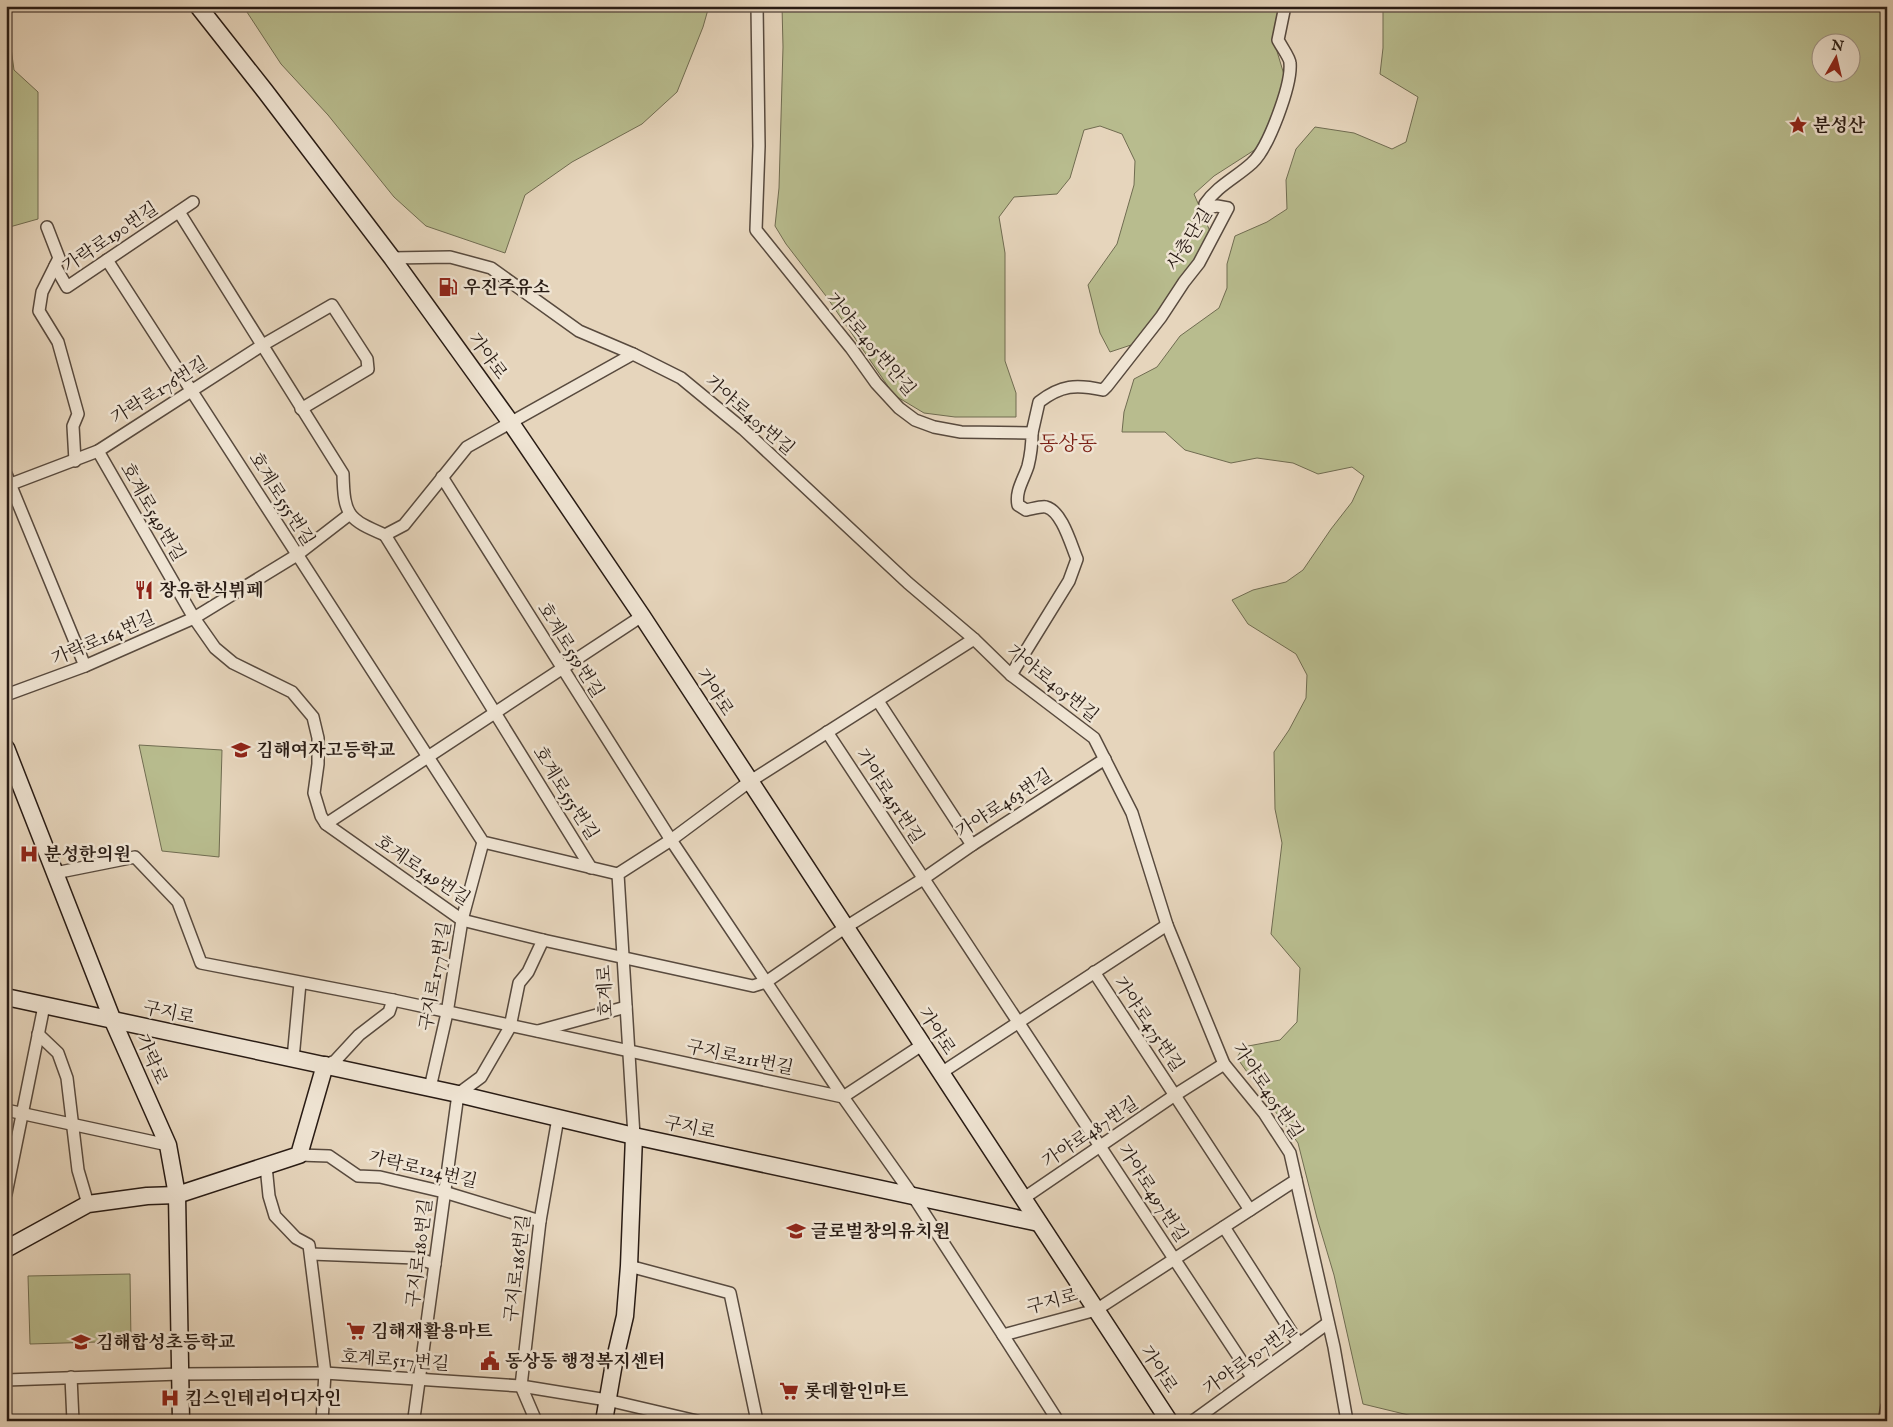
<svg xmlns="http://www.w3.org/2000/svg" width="1893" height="1427" font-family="'IM FELL English','Noto Serif KR',serif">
  <rect width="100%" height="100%" fill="#e6d5bc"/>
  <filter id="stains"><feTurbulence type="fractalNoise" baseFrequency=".004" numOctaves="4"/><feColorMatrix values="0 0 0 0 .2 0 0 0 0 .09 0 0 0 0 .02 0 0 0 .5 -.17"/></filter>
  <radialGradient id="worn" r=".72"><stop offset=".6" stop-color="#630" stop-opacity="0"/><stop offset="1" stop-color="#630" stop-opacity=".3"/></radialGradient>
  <g fill="#b8bc8e" stroke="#706c51" fill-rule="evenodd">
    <polygon points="243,6 709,6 703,27 677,92 642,124 572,162 525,195 505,253 426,226 394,197 328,115 281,64"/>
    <polygon points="782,6 1282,6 1276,19 1273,38 1285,78 1267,142 1214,176 1194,194 1212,236 1196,265 1134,344 1110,352 1100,333 1088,285 1117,244 1134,185 1135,161 1122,134 1100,126 1084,130 1070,178 1057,194 1014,197 999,217 1005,253 1005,361 1016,393 1016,417 955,417 924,413 894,395 826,296 786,244 775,226 779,188 783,47"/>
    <path d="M 1383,6 L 1887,6 L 1887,1421 L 1433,1421 L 1363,1404 L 1334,1275 L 1317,1218 L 1298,1143 L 1237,1058 L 1243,1047 L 1280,1040 L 1297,1022 L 1300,968 L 1271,934 L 1282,843 L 1275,809 L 1274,752 L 1289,730 L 1306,698 L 1307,675 L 1296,654 L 1248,624 L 1232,600 L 1253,590 L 1286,582 L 1303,570 L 1331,529 L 1352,502 L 1364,476 L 1352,467 L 1318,474 L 1293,463 L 1257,458 L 1231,463 L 1185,450 L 1165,432 L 1122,432 L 1124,412 L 1134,379 L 1157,367 L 1180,336 L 1219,308 L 1227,288 L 1227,264 L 1235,236 L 1267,222 L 1287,209 L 1286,180 L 1296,149 L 1315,127 L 1354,133 L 1392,149 L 1406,142 L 1418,97 L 1380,74 L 1383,48 ZM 1820,42 L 1850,42 L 1850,72 L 1820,72 Z"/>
    <polygon points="6,11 14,70 38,92 38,219 6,228"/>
    <polygon points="139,745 222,750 219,857 162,851"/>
    <polygon points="130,1274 131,1341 30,1344 28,1276"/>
  </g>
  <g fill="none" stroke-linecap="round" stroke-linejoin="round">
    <g stroke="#584a3e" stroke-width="14">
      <g id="street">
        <path d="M 757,6 L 759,146 L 756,230 L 851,348 L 876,383 L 899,408 L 915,420 L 934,427 L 961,432 L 1032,433 C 1032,445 1031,454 1028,466 C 1024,479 1015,491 1018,505 L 1026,510 C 1032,509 1041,506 1046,507 C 1062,511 1071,545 1077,559 L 1069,581 L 1011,675"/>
        <path d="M 179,212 L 343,474 C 344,516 348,519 385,535 L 404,525 L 467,447 L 633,354"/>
        <polyline points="47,227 59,258 42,292 39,311 58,342 78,414 73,426 75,461"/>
        <polyline points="392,258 450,257 491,268 579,331 633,354 681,378 743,429 908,583 974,639 1011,675 1094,738 1132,813 1167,925 1224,1064 1264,1113 1290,1153 1334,1347 1347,1421"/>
        <polyline points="107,260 483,842 618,874"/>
        <polyline points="55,266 67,287 193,202"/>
        <path d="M 1032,433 L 1039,402 C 1061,385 1076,384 1103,390 L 1107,386 L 1161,317 L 1184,282 L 1199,263 L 1228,208 L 1217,206 L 1207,208 L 1205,204 C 1217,186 1237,177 1252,163 C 1268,149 1292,85 1290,63 C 1290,58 1281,46 1278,40 L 1285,6"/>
        <polyline points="98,451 194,618 215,648 233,663 292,692 313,717 318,738 318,764 314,793 321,816 326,824 462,920 543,940 753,986 766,982 846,927 923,879 972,845 1105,759"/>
        <polyline points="6,474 85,666"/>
        <polyline points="442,477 671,840 843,1097 913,1196 1003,1335 1096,1310 1296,1180"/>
        <polyline points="6,486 98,451 261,346 332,305 367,359 368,369 301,409"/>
        <polyline points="385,535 591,868"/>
        <polyline points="6,695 85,666 194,618 297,555 350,514"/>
        <polyline points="878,701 972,845"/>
        <polyline points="827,732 1252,1377"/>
        <polyline points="326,824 642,616"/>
        <polyline points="55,873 135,857 178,902 201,963 393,1000 843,1097 922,1045"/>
        <polyline points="1094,972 1250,1210"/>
        <polyline points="538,1031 626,1007"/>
        <polyline points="38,1034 58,1053 67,1078 78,1170 88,1204"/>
        <polyline points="293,1059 300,983"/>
        <polyline points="325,1065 335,1061 359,1035 389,1012 393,1000"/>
        <polyline points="941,1073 1167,925"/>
        <polyline points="430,1088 447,1013 462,920 483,842"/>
        <polyline points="6,1110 168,1145"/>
        <polyline points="634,1136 618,874 671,840 749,782 974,639"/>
        <polyline points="299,1155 329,1156 358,1176 380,1177 444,1192 540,1221"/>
        <polyline points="266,1166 269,1196 275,1216 296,1238 309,1245 325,1373 322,1421"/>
        <polyline points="6,1194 44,1006"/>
        <polyline points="1024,1198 1175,1095 1224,1064"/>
        <polyline points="1224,1227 1299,1344"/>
        <polyline points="311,1254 416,1258 435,1264"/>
        <polyline points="629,1266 730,1293 757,1421"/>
        <polyline points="1003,1335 1058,1421"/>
        <polyline points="71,1377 73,1421"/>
        <polyline points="6,1380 180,1374 325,1373 521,1386 607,1400 697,1421"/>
        <polyline points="414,1418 458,1094 481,1077 510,1027 519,983 528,972 543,940"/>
        <polyline points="536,1421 521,1386 540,1221 558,1118"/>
        <polyline points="1193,1421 1328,1323"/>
        <polyline points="1884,1421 1887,1406"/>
      </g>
    </g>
    <g stroke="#281b14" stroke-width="19">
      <g id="secondary">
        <polyline points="198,6 265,91 392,258 511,423 642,616 1169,1421"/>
        <polyline points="6,748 113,1021 168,1145 177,1195 181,1421"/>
        <polyline points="6,997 458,1094 634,1136 1039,1223"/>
        <polyline points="6,1249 88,1204 147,1196 177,1195 299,1155 325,1065"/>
        <polyline points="604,1421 614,1363 625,1316 629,1266 634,1136"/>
      </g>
    </g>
    <use href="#street" stroke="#efe4d3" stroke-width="11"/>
    <use href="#secondary" stroke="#efe4d3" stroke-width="16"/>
  </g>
  <defs>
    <g id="sight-bare" transform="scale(1.5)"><path d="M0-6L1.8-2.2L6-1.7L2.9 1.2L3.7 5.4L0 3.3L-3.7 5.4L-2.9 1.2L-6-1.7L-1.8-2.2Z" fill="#8f2418" stroke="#efe4d3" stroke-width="2.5" paint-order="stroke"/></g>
    <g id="fuel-bare" transform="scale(1.5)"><path d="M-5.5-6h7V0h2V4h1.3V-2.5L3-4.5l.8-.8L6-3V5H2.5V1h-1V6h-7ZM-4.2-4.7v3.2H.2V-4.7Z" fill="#8f2418" stroke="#efe4d3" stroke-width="2.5" paint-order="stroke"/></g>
    <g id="restaurant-bare" transform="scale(1.5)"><path d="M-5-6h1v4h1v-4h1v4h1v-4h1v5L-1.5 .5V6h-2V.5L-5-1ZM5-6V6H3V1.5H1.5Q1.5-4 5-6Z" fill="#8f2418" stroke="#efe4d3" stroke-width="2.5" paint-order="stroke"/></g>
    <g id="school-bare" transform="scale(1.5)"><path d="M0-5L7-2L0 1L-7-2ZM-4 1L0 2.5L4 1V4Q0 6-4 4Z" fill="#8f2418" stroke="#efe4d3" stroke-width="2.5" paint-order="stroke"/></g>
    <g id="hospital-bare" transform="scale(1.5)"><path d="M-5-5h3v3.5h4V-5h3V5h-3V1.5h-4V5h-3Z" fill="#8f2418" stroke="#efe4d3" stroke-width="2.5" paint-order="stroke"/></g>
    <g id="supermarket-bare" transform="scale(1.5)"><path d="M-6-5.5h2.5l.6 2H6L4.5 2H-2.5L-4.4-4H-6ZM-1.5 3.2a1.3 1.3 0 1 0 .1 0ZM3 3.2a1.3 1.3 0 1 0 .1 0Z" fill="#8f2418" stroke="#efe4d3" stroke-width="2.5" paint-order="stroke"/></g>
    <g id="civic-bare" transform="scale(1.5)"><path d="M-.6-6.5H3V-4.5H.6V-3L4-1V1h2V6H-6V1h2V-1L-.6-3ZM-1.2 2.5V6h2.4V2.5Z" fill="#8f2418" stroke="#efe4d3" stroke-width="2.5" paint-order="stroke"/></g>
  </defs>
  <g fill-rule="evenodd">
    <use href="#sight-bare" x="1798" y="125"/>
    <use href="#fuel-bare" x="448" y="287"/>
    <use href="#restaurant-bare" x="144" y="590"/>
    <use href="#school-bare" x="241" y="750"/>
    <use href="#hospital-bare" x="29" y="854"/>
    <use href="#school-bare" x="796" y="1231"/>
    <use href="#supermarket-bare" x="356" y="1331"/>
    <use href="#school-bare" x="81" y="1342"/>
    <use href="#civic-bare" x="490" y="1361"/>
    <use href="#supermarket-bare" x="789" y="1391"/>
    <use href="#hospital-bare" x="170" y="1398"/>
  </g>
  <g text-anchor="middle" stroke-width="5" stroke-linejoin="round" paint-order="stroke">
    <g font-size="18" font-weight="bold" fill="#281b14" stroke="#efe4d3" text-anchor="start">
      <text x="1813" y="131">분성산</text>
      <text x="463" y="293">우진주유소</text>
      <text x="159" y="596">장유한식뷔페</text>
      <text x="256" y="756">김해여자고등학교</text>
      <text x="44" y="860">분성한의원</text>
      <text x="811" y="1237">글로벌창의유치원</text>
      <text x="371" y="1337">김해재활용마트</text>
      <text x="96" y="1348">김해합성초등학교</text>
      <text x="505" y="1367">동상동 행정복지센터</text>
      <text x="804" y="1397">롯데할인마트</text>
      <text x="185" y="1404">킴스인테리어디자인</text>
    </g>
    <g font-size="18" fill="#281b14" stroke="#efe4d3">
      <text transform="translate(110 237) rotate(-34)" y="6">가락로190번길</text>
      <text transform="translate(1189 239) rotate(-58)" y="6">사충단길</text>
      <text transform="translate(871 344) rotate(50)" y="6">가야로405번안길</text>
      <text transform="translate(488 356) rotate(54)" y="6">가야로</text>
      <text transform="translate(159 390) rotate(-32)" y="6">가락로176번길</text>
      <text transform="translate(750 415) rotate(41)" y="6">가야로405번길</text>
      <text transform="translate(282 499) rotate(58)" y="6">호계로555번길</text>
      <text transform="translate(153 512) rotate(60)" y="6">호계로549번길</text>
      <text transform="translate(103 638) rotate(-23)" y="6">가락로164번길</text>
      <text transform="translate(571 650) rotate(58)" y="6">호계로559번길</text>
      <text transform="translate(1053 683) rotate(39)" y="6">가야로405번길</text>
      <text transform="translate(715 692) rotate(57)" y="6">가야로</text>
      <text transform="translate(566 793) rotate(58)" y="6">호계로555번길</text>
      <text transform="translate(890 796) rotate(57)" y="6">가야로451번길</text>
      <text transform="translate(1004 803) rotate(-33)" y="6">가야로463번길</text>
      <text transform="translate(423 870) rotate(34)" y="6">호계로549번길</text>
      <text transform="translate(435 976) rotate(-80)" y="6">구지로177번길</text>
      <text transform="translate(605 991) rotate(-93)" y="6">호계로</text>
      <text transform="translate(169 1012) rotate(12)" y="6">구지로</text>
      <text transform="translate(1149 1024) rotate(56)" y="6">가야로475번길</text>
      <text transform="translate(937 1031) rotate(57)" y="6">가야로</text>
      <text transform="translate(740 1057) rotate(12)" y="6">구지로211번길</text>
      <text transform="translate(152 1059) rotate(66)" y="6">가락로</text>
      <text transform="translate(1268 1091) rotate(56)" y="6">가야로405번길</text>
      <text transform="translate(690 1127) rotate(12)" y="6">구지로</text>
      <text transform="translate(1090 1132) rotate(-34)" y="6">가야로487번길</text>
      <text transform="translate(423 1169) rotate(13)" y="6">가락로124번길</text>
      <text transform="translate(1153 1193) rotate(57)" y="6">가야로497번길</text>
      <text transform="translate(419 1253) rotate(-83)" y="6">구지로180번길</text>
      <text transform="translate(517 1268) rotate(-83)" y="6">구지로186번길</text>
      <text transform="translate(1052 1301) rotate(-15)" y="6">구지로</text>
      <text transform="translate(1250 1358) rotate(-36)" y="6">가야로507번길</text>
      <text transform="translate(395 1360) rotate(4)" y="6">호계로517번길</text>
      <text transform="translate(1159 1369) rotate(57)" y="6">가야로</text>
    </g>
    <g font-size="20" fill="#7a1f14" stroke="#efe4d3">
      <text x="1068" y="450">동상동</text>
    </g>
  </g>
  <rect width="1893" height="1427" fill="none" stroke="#e6d5bc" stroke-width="25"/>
  <rect x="8" y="8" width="1878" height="1412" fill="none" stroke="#281b14" stroke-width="2.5"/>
  <rect x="12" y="12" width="1868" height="1402" fill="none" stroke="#281b14"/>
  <g transform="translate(1836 58) rotate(8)"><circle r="24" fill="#efe4d3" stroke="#9f9487"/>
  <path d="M0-4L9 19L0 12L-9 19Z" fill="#8f2418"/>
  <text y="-8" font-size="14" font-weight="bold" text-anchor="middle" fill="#281b14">N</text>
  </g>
  <rect width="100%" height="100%" filter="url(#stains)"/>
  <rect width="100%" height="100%" fill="url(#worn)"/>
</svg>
